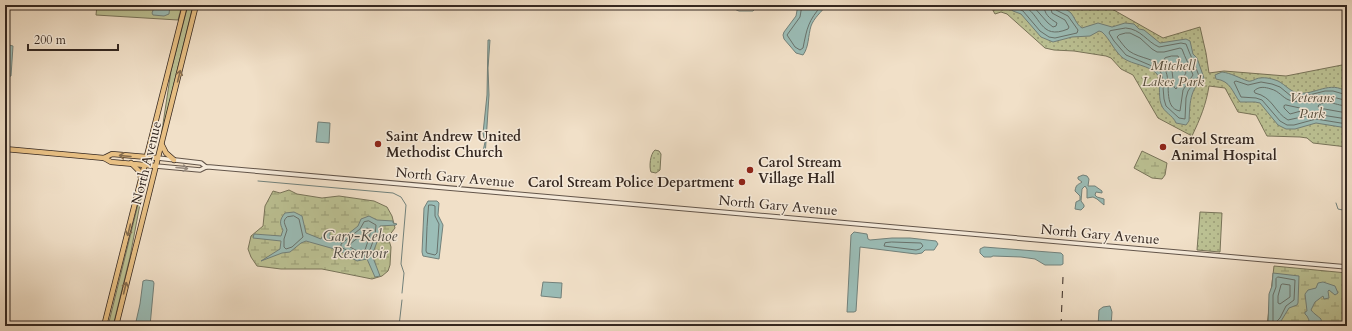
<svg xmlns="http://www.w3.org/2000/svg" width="1352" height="331" font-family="Cardo,serif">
  <defs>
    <pattern id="wetland-marsh" width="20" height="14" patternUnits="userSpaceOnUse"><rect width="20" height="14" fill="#bcc294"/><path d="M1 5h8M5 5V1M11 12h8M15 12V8" fill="none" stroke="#9a9e78"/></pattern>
    <pattern id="park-dots" width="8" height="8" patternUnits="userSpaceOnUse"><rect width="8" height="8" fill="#bcc294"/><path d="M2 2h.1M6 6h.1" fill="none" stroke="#9a9e78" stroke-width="1.8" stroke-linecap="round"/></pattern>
  </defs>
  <rect width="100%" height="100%" fill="#f1e0c8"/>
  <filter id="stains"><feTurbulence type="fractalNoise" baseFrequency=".005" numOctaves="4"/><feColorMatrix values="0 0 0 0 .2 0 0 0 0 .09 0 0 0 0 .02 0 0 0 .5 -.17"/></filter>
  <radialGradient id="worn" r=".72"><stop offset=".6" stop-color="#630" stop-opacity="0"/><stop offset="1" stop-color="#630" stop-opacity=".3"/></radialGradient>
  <g fill="#bcc294" stroke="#78745a">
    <polygon points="97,5 182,5 178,20 96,15"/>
    <polygon points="188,5 193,5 161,137 171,71"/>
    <polygon points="142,188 143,188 130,257 113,326 108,326"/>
  </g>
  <g fill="url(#wetland-marsh)" stroke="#78745a">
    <polygon points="1142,151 1167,163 1165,175 1162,179 1152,178 1134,168"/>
    <polygon points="289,190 297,194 322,198 339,196 374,201 387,207 392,216 395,228 388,237 391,247 390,265 388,271 382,276 372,279 322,269 281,269 257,266 251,257 248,249 251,236 263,226 265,206 273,191 280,193"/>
    <polygon points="1274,266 1347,273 1347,326 1267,326"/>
  </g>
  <g fill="url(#park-dots)" stroke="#78745a">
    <path d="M 990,5 L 1105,5 L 1163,38 L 1200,27 L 1206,53 L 1209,73 L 1224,71 L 1286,76 L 1342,65 L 1347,69 L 1347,147 L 1313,143 L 1307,138 L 1300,137 L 1267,136 L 1256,115 L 1238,112 L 1225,88 L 1209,86 C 1206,105 1200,119 1192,136 L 1158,118 L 1133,75 L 1121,69 L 1111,58 L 1106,56 L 1074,51 L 1054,50 L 1045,48 L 1007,14 L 1001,12 L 995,14 Z"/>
    <path d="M 655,150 L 659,151 L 661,154 L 660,170 L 656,173 L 651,172 C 649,167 650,154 655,150 Z"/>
    <polygon points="1200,212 1222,213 1220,252 1197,250"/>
  </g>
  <g fill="#9bbdb7" stroke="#72817b">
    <polygon points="155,5 170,5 169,14 164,16 153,15 152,13"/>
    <path d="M 798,5 L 827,5 C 821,12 814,18 811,26 C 808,36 809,47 803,55 L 796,53 L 784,39 L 783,35 L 784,32 L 796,16 Z"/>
    <path d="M 1004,5 C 1023,5 1057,0 1071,13 C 1075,18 1076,24 1082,28 L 1098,23 L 1112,27 L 1125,23 L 1134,24 L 1139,29 L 1144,30 L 1160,43 L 1186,39 L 1190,41 L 1193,54 L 1197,58 L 1204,78 C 1189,89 1190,105 1189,121 L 1186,125 L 1176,123 C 1173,115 1164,113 1161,104 C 1158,96 1161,80 1157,74 C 1149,65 1133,65 1123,58 C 1114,51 1110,39 1102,32 L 1099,31 L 1090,36 L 1072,37 L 1053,42 L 1041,37 L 1021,14 L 1013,11 Z"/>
    <polygon points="488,40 490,40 488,68 489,95 485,157 482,156 485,142 483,133 487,95"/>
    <polygon points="5,44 13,46 11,76 5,77"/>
    <path d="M 1222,72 C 1231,73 1239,78 1248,81 C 1252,82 1256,78 1260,78 C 1266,77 1273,79 1278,81 C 1286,85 1290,92 1299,93 C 1315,95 1330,80 1347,92 L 1347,128 L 1316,123 L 1295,129 L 1286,129 L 1278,125 L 1260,103 L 1255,102 L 1240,102 C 1232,92 1231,81 1216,79 L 1215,75 Z"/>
    <polygon points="318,122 330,123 329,143 316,142"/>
    <path d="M 1083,175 L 1087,176 L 1089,179 L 1088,186 L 1095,186 L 1102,191 L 1102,193 L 1096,192 L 1095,195 L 1097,197 L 1104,199 L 1104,205 L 1097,199 L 1093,197 L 1087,198 L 1087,189 L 1085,186 L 1082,189 L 1081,201 L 1084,205 L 1084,207 L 1081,210 L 1075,209 L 1076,202 L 1080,200 L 1080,196 L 1075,191 C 1076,184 1078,185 1082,182 L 1078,179 L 1078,177 Z"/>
    <polygon points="428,201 437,201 439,203 438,215 443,225 439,259 423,256 422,252 424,208"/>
    <path d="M 294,212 L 302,216 L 306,233 L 321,239 L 325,231 L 330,231 L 330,241 L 340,240 L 348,234 L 358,226 L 361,219 L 369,216 L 377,220 L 393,221 L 393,223 L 397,224 L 396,225 L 380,226 L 379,237 L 372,255 L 380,276 L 375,277 L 367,259 L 357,261 L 338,250 L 306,241 L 301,243 L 290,252 L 282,253 L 261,261 L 280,249 L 281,241 L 253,238 L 254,234 L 281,236 L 283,230 C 279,223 280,219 285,213 Z"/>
    <polygon points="854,232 867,234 868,239 870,240 892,238 910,238 936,241 938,244 934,250 925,250 922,253 916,254 860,247 856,311 854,312 847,312 851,235"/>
    <polygon points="984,247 1061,253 1063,255 1063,264 1061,265 1045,265 1035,259 1021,257 993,256 991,257 984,257 980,253 980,249"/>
    <polygon points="1273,273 1299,276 1298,303 1297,305 1289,308 1278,326 1268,326 1269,294 1272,286"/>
    <polygon points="146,280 153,281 154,283 150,326 135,326 140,304 143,281"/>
    <polygon points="543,282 562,283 561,298 541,296"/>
    <path d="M 1323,282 L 1335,286 L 1338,293 L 1335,295 L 1329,290 L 1328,291 L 1329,298 L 1324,299 L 1323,296 L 1315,302 L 1311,310 C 1314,314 1318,316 1321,319 L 1322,326 L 1306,326 L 1306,323 L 1308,323 L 1309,320 L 1307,316 L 1305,314 L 1305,312 L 1307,311 L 1305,294 L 1308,290 L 1316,288 L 1318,283 Z"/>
    <polygon points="1110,306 1112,312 1111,326 1098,326 1099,310 1103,307"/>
  </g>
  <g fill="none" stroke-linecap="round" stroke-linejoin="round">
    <g stroke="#68726c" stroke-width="1">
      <path d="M 802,5 L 800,17 L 787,35 L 795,47 L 800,50 L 803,48 C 807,28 808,21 822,5"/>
      <polyline points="1011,5 1023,11 1040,31 1049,37 1055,38 1077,33 1078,30 1068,16 1056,10 1055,5"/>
      <path d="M 1022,5 C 1042,14 1039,41 1068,29 L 1069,27 L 1065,20 L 1052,13 L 1050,5"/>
      <path d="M 1032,5 L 1048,23 L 1053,27 L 1056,26 L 1057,23 C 1049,18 1044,14 1044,5"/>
      <path d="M 1126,28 C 1141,29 1147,42 1159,47 L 1181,43 L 1186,44 C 1190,55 1195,64 1199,76 L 1188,91 L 1186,98 L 1185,119 L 1179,118 L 1166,106 L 1164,99 L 1162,75 L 1160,71 L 1152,66 L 1126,55 L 1114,41 L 1109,33 L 1110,31 Z"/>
      <path d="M 1126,33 L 1130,33 L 1140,38 L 1152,49 L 1157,52 L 1164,52 L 1180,48 L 1182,49 C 1185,58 1190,66 1193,75 L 1183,90 L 1180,111 C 1162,108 1172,81 1165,70 C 1157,58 1140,59 1129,51 C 1125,48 1121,42 1117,37 L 1119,35 Z"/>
      <polygon points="1172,56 1178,56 1186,73 1176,89 1174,87 1172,71 1164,60 1165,58"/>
      <polyline points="1347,95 1333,91 1325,91 1301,97 1291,96 1280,87 1272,84 1261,82 1248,85 1236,81 1234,82 1241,97 1256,98 1262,100 1280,121 1287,125 1294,125 1316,119 1347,124"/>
      <path d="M 1347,100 C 1340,100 1333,96 1326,96 C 1313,98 1303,105 1289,100 C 1283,98 1279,91 1271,89 C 1265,87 1259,86 1254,91 L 1255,93 C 1273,97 1274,112 1288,120 L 1315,114 L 1347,119"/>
      <polygon points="1286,105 1300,108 1301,111 1290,114 1284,108 1284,106"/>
      <path d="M 1347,106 C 1337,106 1326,98 1318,106 L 1319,108 L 1347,113"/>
      <polygon points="429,205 432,205 435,206 435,216 439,224 437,253 435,255 427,253 426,251 427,227"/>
      <path d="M 294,216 L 299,219 L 303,237 L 292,247 L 286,249 L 284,247 L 284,239 L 287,230 C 285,224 282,221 287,217 Z"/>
      <polygon points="369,221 376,225 375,236 368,255 358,257 341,247 341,244 360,229 364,222"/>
      <polygon points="367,228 370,229 370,235 365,250 359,252 350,247 350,244 364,233"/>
      <polygon points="892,242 921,243 923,246 920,249 916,250 884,246 885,243"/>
      <polygon points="1278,277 1295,280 1294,300 1286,306 1280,318 1275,323 1273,321 1273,295 1276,287 1276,279"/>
      <polygon points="1283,284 1290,285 1290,297 1280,304 1278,303 1278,296 1281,285"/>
    </g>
    <g stroke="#72817b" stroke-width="1">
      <polyline points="725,5 739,11 753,11 758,5"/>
      <polyline points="258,181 393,193 401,197 406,205 401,264 404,273 402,293"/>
      <polyline points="1336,203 1338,209 1347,211"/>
      <polyline points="399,326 402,300"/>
    </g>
    <g stroke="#63554a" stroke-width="5.5">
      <g id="minor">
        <polyline points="158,158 201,163 206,167 210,167 1347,267"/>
        <polyline points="156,166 200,170 206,167"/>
      </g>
    </g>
    <g stroke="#342720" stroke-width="6">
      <g id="major">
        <polyline points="162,145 166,153 174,160"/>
        <polyline points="5,149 104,158 111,162 156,166"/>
        <polyline points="104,158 112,154 158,158"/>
        <polyline points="131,163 139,171 141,178"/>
        <polyline points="104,326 185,5"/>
        <polyline points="116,326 196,5"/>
      </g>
    </g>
    <use href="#minor" stroke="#f6ebdb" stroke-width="3.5"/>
    <use href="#major" stroke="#e8c084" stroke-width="4.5"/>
    <polyline stroke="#342720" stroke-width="1" stroke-dasharray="7 7" stroke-linecap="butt" points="1061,326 1063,277"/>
  </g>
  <defs><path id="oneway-shaft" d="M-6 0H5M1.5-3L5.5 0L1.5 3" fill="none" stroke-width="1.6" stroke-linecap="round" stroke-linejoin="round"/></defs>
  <g stroke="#856c4d">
    <use href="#oneway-shaft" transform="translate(179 76) rotate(-76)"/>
    <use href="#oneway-shaft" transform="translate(125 156) rotate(-175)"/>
    <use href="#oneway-shaft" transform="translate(129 230) rotate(104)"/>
    <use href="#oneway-shaft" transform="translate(125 288) rotate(-76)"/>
  </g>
  <use stroke="#95897e" href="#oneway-shaft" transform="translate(182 168) rotate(5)"/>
  <g fill="#8f2418" stroke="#f6ebdb" stroke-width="1.5">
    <circle cx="378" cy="144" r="4"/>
    <circle cx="1163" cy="147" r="4"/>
    <circle cx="750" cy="170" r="4"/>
    <circle cx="742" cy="182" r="4"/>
  </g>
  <g text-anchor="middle" stroke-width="3" stroke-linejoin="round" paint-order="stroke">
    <g font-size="14" font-style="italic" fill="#564e3d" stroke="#f6ebdb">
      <text x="1173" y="70">Mitchell<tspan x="1173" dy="16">Lakes Park</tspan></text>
      <text x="1312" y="102">Veterans<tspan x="1312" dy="16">Park</tspan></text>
    </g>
    <g font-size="14" font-weight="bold" fill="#342720" stroke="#f6ebdb" text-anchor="start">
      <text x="386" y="141">Saint Andrew United<tspan x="386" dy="16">Methodist Church</tspan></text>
      <text x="1171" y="144">Carol Stream<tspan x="1171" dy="16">Animal Hospital</tspan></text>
      <text x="758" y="167">Carol Stream<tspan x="758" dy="16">Village Hall</tspan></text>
      <text x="734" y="187" text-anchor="end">Carol Stream Police Department</text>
    </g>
    <g font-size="14" fill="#342720" stroke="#f6ebdb">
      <text transform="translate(146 163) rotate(-76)" y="5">North Avenue</text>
      <text transform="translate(455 177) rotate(5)" y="5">North Gary Avenue</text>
      <text transform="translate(778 205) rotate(5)" y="5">North Gary Avenue</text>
      <text transform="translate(1100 234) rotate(5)" y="5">North Gary Avenue</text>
    </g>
    <g font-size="15" font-style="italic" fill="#4e4c46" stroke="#f6ebdb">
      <text x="360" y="241">Gary-Kehoe<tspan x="360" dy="17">Reservoir</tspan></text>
    </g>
  </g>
  <rect width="1352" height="331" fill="none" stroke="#f1e0c8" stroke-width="20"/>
  <rect x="6" y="6" width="1340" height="319" fill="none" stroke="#342720" stroke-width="2"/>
  <rect x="10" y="10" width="1332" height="311" fill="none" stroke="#342720"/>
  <path d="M28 44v6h90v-6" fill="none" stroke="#342720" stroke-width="2"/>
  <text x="34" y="44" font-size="12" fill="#342720" stroke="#f6ebdb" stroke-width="3" paint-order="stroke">200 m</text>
  <rect width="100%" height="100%" filter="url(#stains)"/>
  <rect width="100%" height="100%" fill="url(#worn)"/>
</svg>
